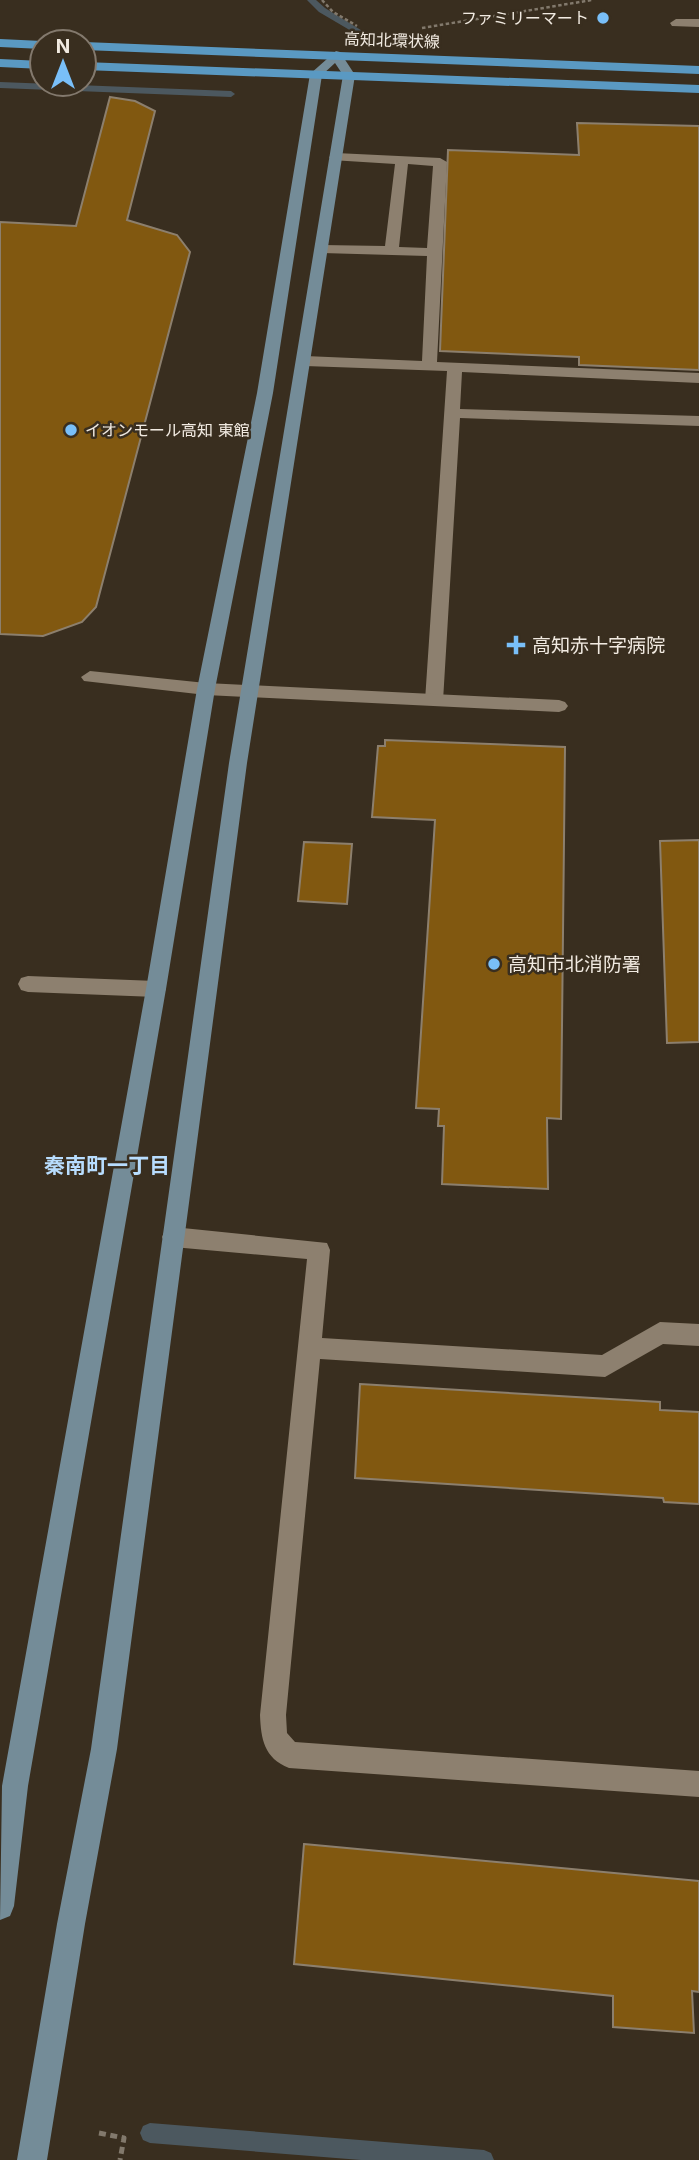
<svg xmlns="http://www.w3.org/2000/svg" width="699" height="2160" font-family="Inter,'Noto Sans JP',sans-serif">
  <rect width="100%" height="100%" fill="#392e1f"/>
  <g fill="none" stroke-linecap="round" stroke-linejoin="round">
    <g fill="#4c585f" fill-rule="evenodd">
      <polygon points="307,0 316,0 325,8 377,40 370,42 319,12"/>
      <polygon points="0,82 231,91 235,94 231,97 0,88"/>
      <polygon points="150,2123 484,2150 491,2153 494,2160 361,2160 150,2143 143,2140 140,2133 143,2126"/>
    </g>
  </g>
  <g fill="#815810" stroke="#8c7f6d" stroke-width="2">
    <polygon points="110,97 135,101 155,111 127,220 177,235 190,252 96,607 82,622 43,636 0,634 0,222 76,226"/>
    <polygon points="577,123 699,126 699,370 579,365 579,357 440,351 448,150 579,155"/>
    <polygon points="385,740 565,747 561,1119 547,1118 548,1189 442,1184 444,1126 438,1126 439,1109 416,1108 435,820 372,817 378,746 385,746"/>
    <polygon points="699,840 699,1042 667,1043 660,841"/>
    <polygon points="304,842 352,844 347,904 298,901"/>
    <polygon points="360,1384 660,1402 660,1410 699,1412 699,1504 664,1502 663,1498 355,1478"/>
    <polygon points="304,1844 699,1881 699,1992 692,1991 694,2033 613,2027 613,1996 294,1964"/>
  </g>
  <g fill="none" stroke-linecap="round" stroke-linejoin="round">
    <g stroke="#82796c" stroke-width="2.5" stroke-dasharray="3.5 2.5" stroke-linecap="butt">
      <polyline points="322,0 333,12 357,26"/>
      <polyline points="422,28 592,0"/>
    </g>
    <polyline stroke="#82796c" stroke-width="5" stroke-dasharray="7 4.5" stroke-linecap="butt" points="99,2133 124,2138 120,2160"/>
    <g fill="#8d806f" fill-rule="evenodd">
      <path d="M 336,153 L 440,158 L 447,162 L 437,362 L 699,373 L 699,383 L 462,372 L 460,409 L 699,416 L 699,426 L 460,418 L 443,701 L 440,705 L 428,705 L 425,701 L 447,371 L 305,366 L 297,361 L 305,356 L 422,361 L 427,256 L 322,253 L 315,249 L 322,245 L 385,246 L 395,164 L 331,160 L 329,157 ZM 408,164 L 433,166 L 427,248 L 399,247 Z"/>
      <polygon points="28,976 156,981 163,983 166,989 163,995 156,997 28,992 21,990 18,984 21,978"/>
    </g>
    <g fill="#8d806f" fill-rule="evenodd">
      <polygon points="676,19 699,19 699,27 672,26 670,23"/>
      <polygon points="90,671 206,683 559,700 565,702 568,706 565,710 559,712 206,695 84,681 81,677"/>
      <path d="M 173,1227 L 327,1243 L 330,1250 L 322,1338 L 602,1355 L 660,1322 L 699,1324 L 699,1346 L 663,1344 L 605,1377 L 320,1359 L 286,1715 L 287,1733 L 295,1742 L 699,1771 L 699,1797 L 289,1768 C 264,1758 261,1739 260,1715 L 307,1259 L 173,1247 L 165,1244 L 162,1237 L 165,1230 Z"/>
    </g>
    <polygon fill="#748c98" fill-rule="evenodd" points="336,51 340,52 355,75 247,763 117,1749 85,1924 47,2160 17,2160 57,1924 91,1749 229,763 343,75 335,63 322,75 273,393 215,689 166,989 28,1786 14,1906 10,1916 0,1920 2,1786 146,989 197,689 257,393 310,74"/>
    <g fill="#5a99c2" fill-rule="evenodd">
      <polygon points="0,39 42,41 45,42 42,42 42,49 0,47"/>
      <polygon points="84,42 699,66 699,74 84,50"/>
      <polygon points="0,59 42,61 42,69 0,67"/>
      <polygon points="84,62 699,85 699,93 84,70"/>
    </g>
  </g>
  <g fill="#79bff8" stroke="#392e1f" stroke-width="2.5">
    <circle cx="603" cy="18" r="7"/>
    <circle cx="71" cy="430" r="7"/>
    <path d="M512.5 634.5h7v7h7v7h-7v7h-7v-7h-7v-7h7z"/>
    <circle cx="494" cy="964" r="7"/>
  </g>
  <g text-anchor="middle" stroke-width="5" stroke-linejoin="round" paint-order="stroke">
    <g font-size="16" fill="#f1eae1" stroke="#392e1f" text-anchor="end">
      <text x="589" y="24">ファミリーマート</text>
      <text x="85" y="436" text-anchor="start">イオンモール高知 東館</text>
    </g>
    <g font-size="16" fill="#f1eae1" stroke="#392e1f">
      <text transform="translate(392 40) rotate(2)" y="6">高知北環状線</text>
    </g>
    <g font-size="19" fill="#f1eae1" stroke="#392e1f" text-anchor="start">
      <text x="532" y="652">高知赤十字病院</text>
      <text x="508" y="971">高知市北消防署</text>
    </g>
    <g font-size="21" font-weight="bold" fill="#b8ddfe" stroke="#392e1f">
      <text x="107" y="1173">秦南町一丁目</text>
    </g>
  </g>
  <g transform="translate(63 63)"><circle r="33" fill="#392e1f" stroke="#83796d" stroke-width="2"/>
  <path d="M0-5L12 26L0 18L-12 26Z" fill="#79bff8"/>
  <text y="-10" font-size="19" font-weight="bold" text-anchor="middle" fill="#f1eae1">N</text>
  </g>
</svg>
